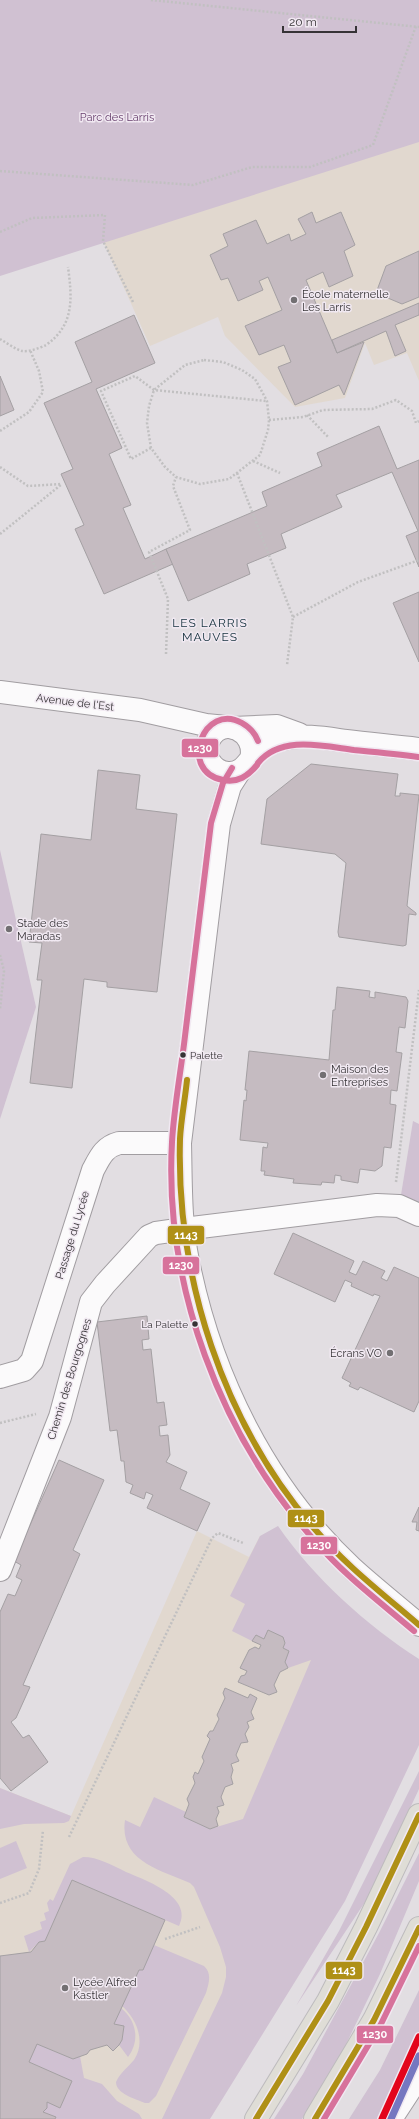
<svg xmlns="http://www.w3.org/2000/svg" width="419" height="2119" font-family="Raleway,sans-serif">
  <rect width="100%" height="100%" fill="#e2dee2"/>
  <g fill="#e1d8cf">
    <polygon points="419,69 419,381 407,353 374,365 365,343 345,398 295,407 225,336 218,317 150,346 104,243 110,184"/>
    <polygon points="197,1531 249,1557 260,1536 390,1659 195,2119 0,2119 0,1788 71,1816"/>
  </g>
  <g fill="#d0c1d2">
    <polygon points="0,0 419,0 419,142 0,276"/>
    <polygon points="0,850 36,1007 0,1119"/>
    <polygon points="413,1121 419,1124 419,1209 400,1201"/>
    <path d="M 278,1526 C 314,1578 366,1625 419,1659 L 419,1745 L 345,1901 L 210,2119 L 162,2119 L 222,1993 L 226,1977 L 226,1967 L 220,1947 L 194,1887 L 190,1883 C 160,1870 119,1861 125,1820 L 140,1827 L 154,1797 L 186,1812 L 184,1817 L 210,1829 L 243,1819 L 311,1660 L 288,1668 L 285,1662 L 289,1651 L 283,1648 L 285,1643 L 283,1637 L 268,1630 L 264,1639 L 256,1635 L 252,1641 L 232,1631 L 245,1604 L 230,1596 L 260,1536 Z"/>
    <polygon points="419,1771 419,1789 369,1896 296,2006 339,1931"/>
    <polygon points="0,1788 71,1816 69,1821 64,1823 24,1824 0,1829"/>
    <polygon points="16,1841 27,1868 0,1879 0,1848"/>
    <polygon points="419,1853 419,1881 380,1974 335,2067 302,2119 274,2119 303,2074 379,1933"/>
    <path d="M 83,1857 C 98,1857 112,1865 126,1872 C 145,1880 194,1897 179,1926 L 72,1880 L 45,1941 L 39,1942 L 29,1952 L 24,1936 L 42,1929 L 40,1922 L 46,1920 L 44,1913 L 49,1911 L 47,1903 L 50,1899 L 53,1901 L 70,1864 Z"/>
    <path d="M 154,1945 L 204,1966 C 212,1973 209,1983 206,1993 L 156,2096 L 149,2103 L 145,2103 C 136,2099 116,2094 116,2082 C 120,2073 128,2067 134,2060 C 146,2042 137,2019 122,2006 L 139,1970 Z"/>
    <polygon points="419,1990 419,2059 378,2119 349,2119 380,2070"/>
    <path d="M 121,2008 C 137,2021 140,2041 128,2057 L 119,2045 L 122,2040 L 124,2027 L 114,2024 Z"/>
    <polygon points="37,2044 73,2059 80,2056 84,2078 102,2084 117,2101 139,2114 142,2119 55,2119 56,2117 43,2112 47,2108 47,2102 60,2108 72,2081 29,2062"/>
  </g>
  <g fill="#c5bbc1" stroke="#a4a0a3">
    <polygon points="312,212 316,223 341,212 355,245 344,251 353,276 329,287 323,272 306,280 337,353 364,342 344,395 339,385 295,405 278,367 291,362 284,345 259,355 245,326 282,310 268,277 259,281 263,290 238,301 228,278 221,280 210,255 228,246 223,234 256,220 267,244 289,234 291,241 306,234 298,219"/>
    <polygon points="419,251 419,297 402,304 376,293 386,266"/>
    <polygon points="419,303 419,315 395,325 406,351 395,356 386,331 337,353 332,340"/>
    <polygon points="134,315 155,363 96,389 122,448 109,454 131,505 123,508 145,559 166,549 173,564 104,594 75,529 84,525 61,474 73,469 44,403 92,382 75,342"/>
    <polygon points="0,376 14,410 0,416"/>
    <polygon points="379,426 397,469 419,460 419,567 406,536 418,531 392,472 336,495 342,507 281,534 286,548 247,564 250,574 188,601 166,549 267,506 262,492 322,466 317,453"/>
    <polygon points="419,592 419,662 393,603"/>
    <polygon points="311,764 398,774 395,796 400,796 400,793 419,795 407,906 416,913 416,915 409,914 406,945 403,946 339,937 338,932 346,863 335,854 261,844 267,799"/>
    <polygon points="98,770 140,775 136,809 177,814 157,992 107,987 107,982 84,979 72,1088 30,1083 42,980 37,980 42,943 29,942 41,834 91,840"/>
    <polygon points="337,987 370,991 369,997 375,998 375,992 406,997 408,1001 405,1028 399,1027 396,1052 402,1053 397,1091 391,1090 390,1104 396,1105 391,1148 384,1147 382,1166 375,1171 360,1169 358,1183 341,1180 341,1176 335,1175 334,1183 322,1182 321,1185 293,1183 294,1179 264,1175 265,1171 261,1171 263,1147 267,1148 268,1143 240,1140 244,1100 246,1101 247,1090 245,1090 249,1051 329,1060 333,1010 335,1010"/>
    <polygon points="293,1233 354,1261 349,1272 356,1275 363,1261 385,1271 381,1278 387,1281 394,1267 419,1278 419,1401 414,1412 360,1387 358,1390 349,1386 351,1383 342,1378 380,1296 374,1294 373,1296 351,1286 352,1283 345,1280 335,1302 274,1274"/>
    <polygon points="147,1316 149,1339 142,1340 143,1350 151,1349 157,1403 164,1402 167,1425 159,1426 160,1436 168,1435 170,1455 166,1462 187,1472 180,1489 210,1503 197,1531 147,1508 153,1495 146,1492 144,1499 130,1493 133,1485 126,1482 124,1461 121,1461 117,1430 110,1431 97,1322"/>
    <polygon points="59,1460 104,1480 73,1550 80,1554 23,1685 30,1687 16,1718 11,1722 23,1738 29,1735 48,1762 11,1791 0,1778 0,1612 8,1594 15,1596 22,1580 16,1577 21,1565 14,1561"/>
    <polygon points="419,1507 419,1531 416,1530 417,1522 412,1522"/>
    <polygon points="268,1630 283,1637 285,1643 283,1648 289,1651 285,1662 288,1668 280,1672 274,1685 277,1692 269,1695 238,1682 241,1676 245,1675 247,1671 240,1668 249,1650 255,1647 259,1649 261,1645 252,1641 256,1635 264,1639"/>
    <polygon points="225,1688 248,1698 250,1694 257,1698 251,1712 254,1719 247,1722 249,1727 245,1734 248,1742 241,1743 236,1755 239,1761 231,1764 233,1770 231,1777 233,1784 225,1787 221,1797 224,1805 217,1807 219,1812 216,1819 218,1826 210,1829 184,1817 189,1804 187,1799 195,1783 193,1777 195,1772 198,1774 204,1761 202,1757 210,1739 207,1736 210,1731 213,1731 219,1719 217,1715 225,1698 223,1693"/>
    <polygon points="72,1880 165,1920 143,1970 139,1970 114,2024 124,2026 122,2040 119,2045 113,2051 107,2045 90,2050 87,2054 73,2059 37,2044 29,2062 72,2081 60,2108 47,2102 47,2108 43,2112 56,2117 55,2119 0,2119 0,1956 31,1952 39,1942 45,1941"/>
  </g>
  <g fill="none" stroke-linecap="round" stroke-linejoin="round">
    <g stroke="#a19da1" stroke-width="24">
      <g id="minor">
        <polyline points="0,692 140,710 206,725 226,727"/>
        <polyline points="233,728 277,726 299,734"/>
        <path d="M 251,759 C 258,731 222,714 209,740 C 201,754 212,772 228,773 C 245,774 249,758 260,749 C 267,744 275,741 282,739 C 304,734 325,738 346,741 C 370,744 395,746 419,749"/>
        <path d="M 239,772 L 230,786 L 219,824 L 180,1143 C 181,1182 180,1223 188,1261 C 211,1376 265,1487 352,1568 C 374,1588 397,1606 419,1625"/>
        <path d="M 0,1377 L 24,1370 L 32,1361 L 93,1170 C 100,1157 104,1147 119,1143 L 180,1143"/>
        <polyline points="0,1570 60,1417 91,1302 105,1284 149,1236 156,1233 184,1229 377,1205 399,1206 419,1215"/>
        <polyline points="391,2119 419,2076"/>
      </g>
    </g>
    <g stroke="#bdbbbd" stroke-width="24">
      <g id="major">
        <polyline points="256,2119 328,2001 366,1927 419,1815"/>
        <polyline points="315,2119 374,2020 419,1928"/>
      </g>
    </g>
    <g stroke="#c1c0c1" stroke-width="2.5" stroke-dasharray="2 2" stroke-linecap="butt">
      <polyline points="151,0 419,27"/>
      <polyline points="0,171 193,185 252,167 310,167 373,145 416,26"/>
      <polyline points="0,232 32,218 105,215 103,241 133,302"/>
      <path d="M 0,339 C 7,343 15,349 22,351 C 29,352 40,348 46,345 C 75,325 72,297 68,267"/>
      <polygon points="204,360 223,362 242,370 255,379 267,401 269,420 268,430 260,455 229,479 200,484 176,477 165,467 151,448 147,423 149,406 154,390 185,365"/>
      <polyline points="307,415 329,438"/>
      <polyline points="269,420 303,417 323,410 372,409 396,400 412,411 416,423 419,421"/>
      <polyline points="0,431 29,412 43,392 39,371 30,350"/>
      <polyline points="151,448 131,459 101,391 135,376 154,390 266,401"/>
      <polyline points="253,461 280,473"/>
      <polyline points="0,467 28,486 62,484"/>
      <polyline points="237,473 293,617 287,665"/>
      <polyline points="0,534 62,484"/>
      <polyline points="293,617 358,582 419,560"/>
      <polyline points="166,654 168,599 149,552 190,530 173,486 176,477"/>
      <polyline points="0,955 4,971 0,1009"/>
      <polyline points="396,1182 419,990"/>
      <polyline points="0,1423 36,1414"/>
      <polyline points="69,1837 212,1538 218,1533 243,1543"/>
      <polyline points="0,1903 29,1893 39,1869 43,1830"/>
      <polyline points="165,1939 200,1927"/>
    </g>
    <use href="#minor" stroke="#fbfafb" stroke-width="22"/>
    <use href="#major" stroke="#dfddd6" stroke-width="22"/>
    <g stroke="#f1e9f2" stroke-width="9">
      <g id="bus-1">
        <path d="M 187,1080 C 185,1100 181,1119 180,1139 C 176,1278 223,1422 313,1527 C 344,1564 383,1594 419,1625"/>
        <polyline points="256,2119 328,2001 366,1927 419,1815"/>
        <polyline points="315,2119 374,2020 419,1928"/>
      </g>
    </g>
    <g stroke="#f1e9f2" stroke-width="9">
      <g id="bus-2">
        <path d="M 258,763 C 281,735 323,746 354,750 C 375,752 397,754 418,757"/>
        <path d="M 257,765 C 248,776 238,783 223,780 C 177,771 204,701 242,723 C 249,727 255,733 258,741"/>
        <path d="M 232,768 L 223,783 L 211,823 C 202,894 194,965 185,1036 C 181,1071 174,1107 172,1142 C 164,1285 220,1435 315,1541 C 344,1575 380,1602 414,1631"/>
        <polyline points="324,2119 381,2024 419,1946"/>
      </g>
    </g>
    <use href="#bus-1" stroke="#af9016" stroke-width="6"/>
    <use href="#bus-2" stroke="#d7729b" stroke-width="6"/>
    <g stroke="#f1e9f2" stroke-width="10">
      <polyline id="rail-1" points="382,2119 419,2037"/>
    </g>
    <g stroke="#f1e9f2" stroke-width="10">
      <polyline id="rail-2" points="391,2119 419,2056"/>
    </g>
    <use href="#rail-1" stroke="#e3051c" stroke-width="7"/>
    <use href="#rail-2" stroke="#7577c0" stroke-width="7"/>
  </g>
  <g fill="#726f72" stroke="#f1e9f2" stroke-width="1.5">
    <circle cx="294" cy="300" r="4"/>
    <circle cx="9" cy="929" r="4"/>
    <circle cx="323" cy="1075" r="4"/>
    <circle cx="390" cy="1353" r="4"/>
    <circle cx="65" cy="1988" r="4"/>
  </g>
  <g fill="#363336" stroke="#f1e9f2" stroke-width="1.5">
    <circle cx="183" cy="1055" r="3.5"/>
    <circle cx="195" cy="1324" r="3.5"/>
  </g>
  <g text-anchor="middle" stroke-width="3" stroke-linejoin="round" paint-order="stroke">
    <g font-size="10" fill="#363336" stroke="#f1e9f2" text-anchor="start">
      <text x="190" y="1059">Palette</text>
      <text x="188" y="1328" text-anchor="end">La Palette</text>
    </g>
    <g font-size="11" fill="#653d6b" stroke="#f1e9f2">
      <text x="117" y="121">Parc des Larris</text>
    </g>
    <g font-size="11" fill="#363336" stroke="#f1e9f2" text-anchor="start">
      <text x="302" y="298">École maternelle<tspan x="302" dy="13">Les Larris</tspan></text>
      <text x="17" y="927">Stade des<tspan x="17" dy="13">Maradas</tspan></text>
      <text x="331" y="1073">Maison des<tspan x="331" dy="13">Entreprises</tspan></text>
      <text x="382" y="1357" text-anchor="end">Écrans VO</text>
      <text x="73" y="1986">Lycée Alfred<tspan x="73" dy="13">Kastler</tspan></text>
    </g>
    <g font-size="11" fill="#363336" stroke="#f1e9f2">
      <text transform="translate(75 702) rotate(7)" y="4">Avenue de l'Est</text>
      <text transform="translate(72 1235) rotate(-73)" y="4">Passage du Lycée</text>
      <text transform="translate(69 1379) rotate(-73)" y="4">Chemin des Bourgognes</text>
    </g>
    <g font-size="12" letter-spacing="1" fill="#14313c" stroke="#f1e9f2">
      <text x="210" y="627">LES LARRIS<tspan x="210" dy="14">MAUVES</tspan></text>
    </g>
  </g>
  <g stroke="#f1e9f2" stroke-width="1.5">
    <rect x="181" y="738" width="38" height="20" rx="4" fill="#d7729b"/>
    <rect x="167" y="1225" width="38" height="20" rx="4" fill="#af9016"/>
    <rect x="162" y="1256" width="38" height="19" rx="4" fill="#d7729b"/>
    <rect x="287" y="1509" width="38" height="19" rx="4" fill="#af9016"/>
    <rect x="300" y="1536" width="38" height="19" rx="4" fill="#d7729b"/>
    <rect x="325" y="1961" width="38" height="19" rx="4" fill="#af9016"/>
    <rect x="356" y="2025" width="38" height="19" rx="4" fill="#d7729b"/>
  </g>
  <g font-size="11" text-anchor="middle" font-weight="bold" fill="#fff">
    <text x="200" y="752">1230</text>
    <text x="186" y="1239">1143</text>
    <text x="181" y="1269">1230</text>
    <text x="306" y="1522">1143</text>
    <text x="319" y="1549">1230</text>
    <text x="344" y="1974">1143</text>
    <text x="375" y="2038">1230</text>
  </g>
  <path d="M283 26v6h73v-6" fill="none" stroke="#363336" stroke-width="2"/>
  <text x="289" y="26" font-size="12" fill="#363336" stroke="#f1e9f2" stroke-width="3" paint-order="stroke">20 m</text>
</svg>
